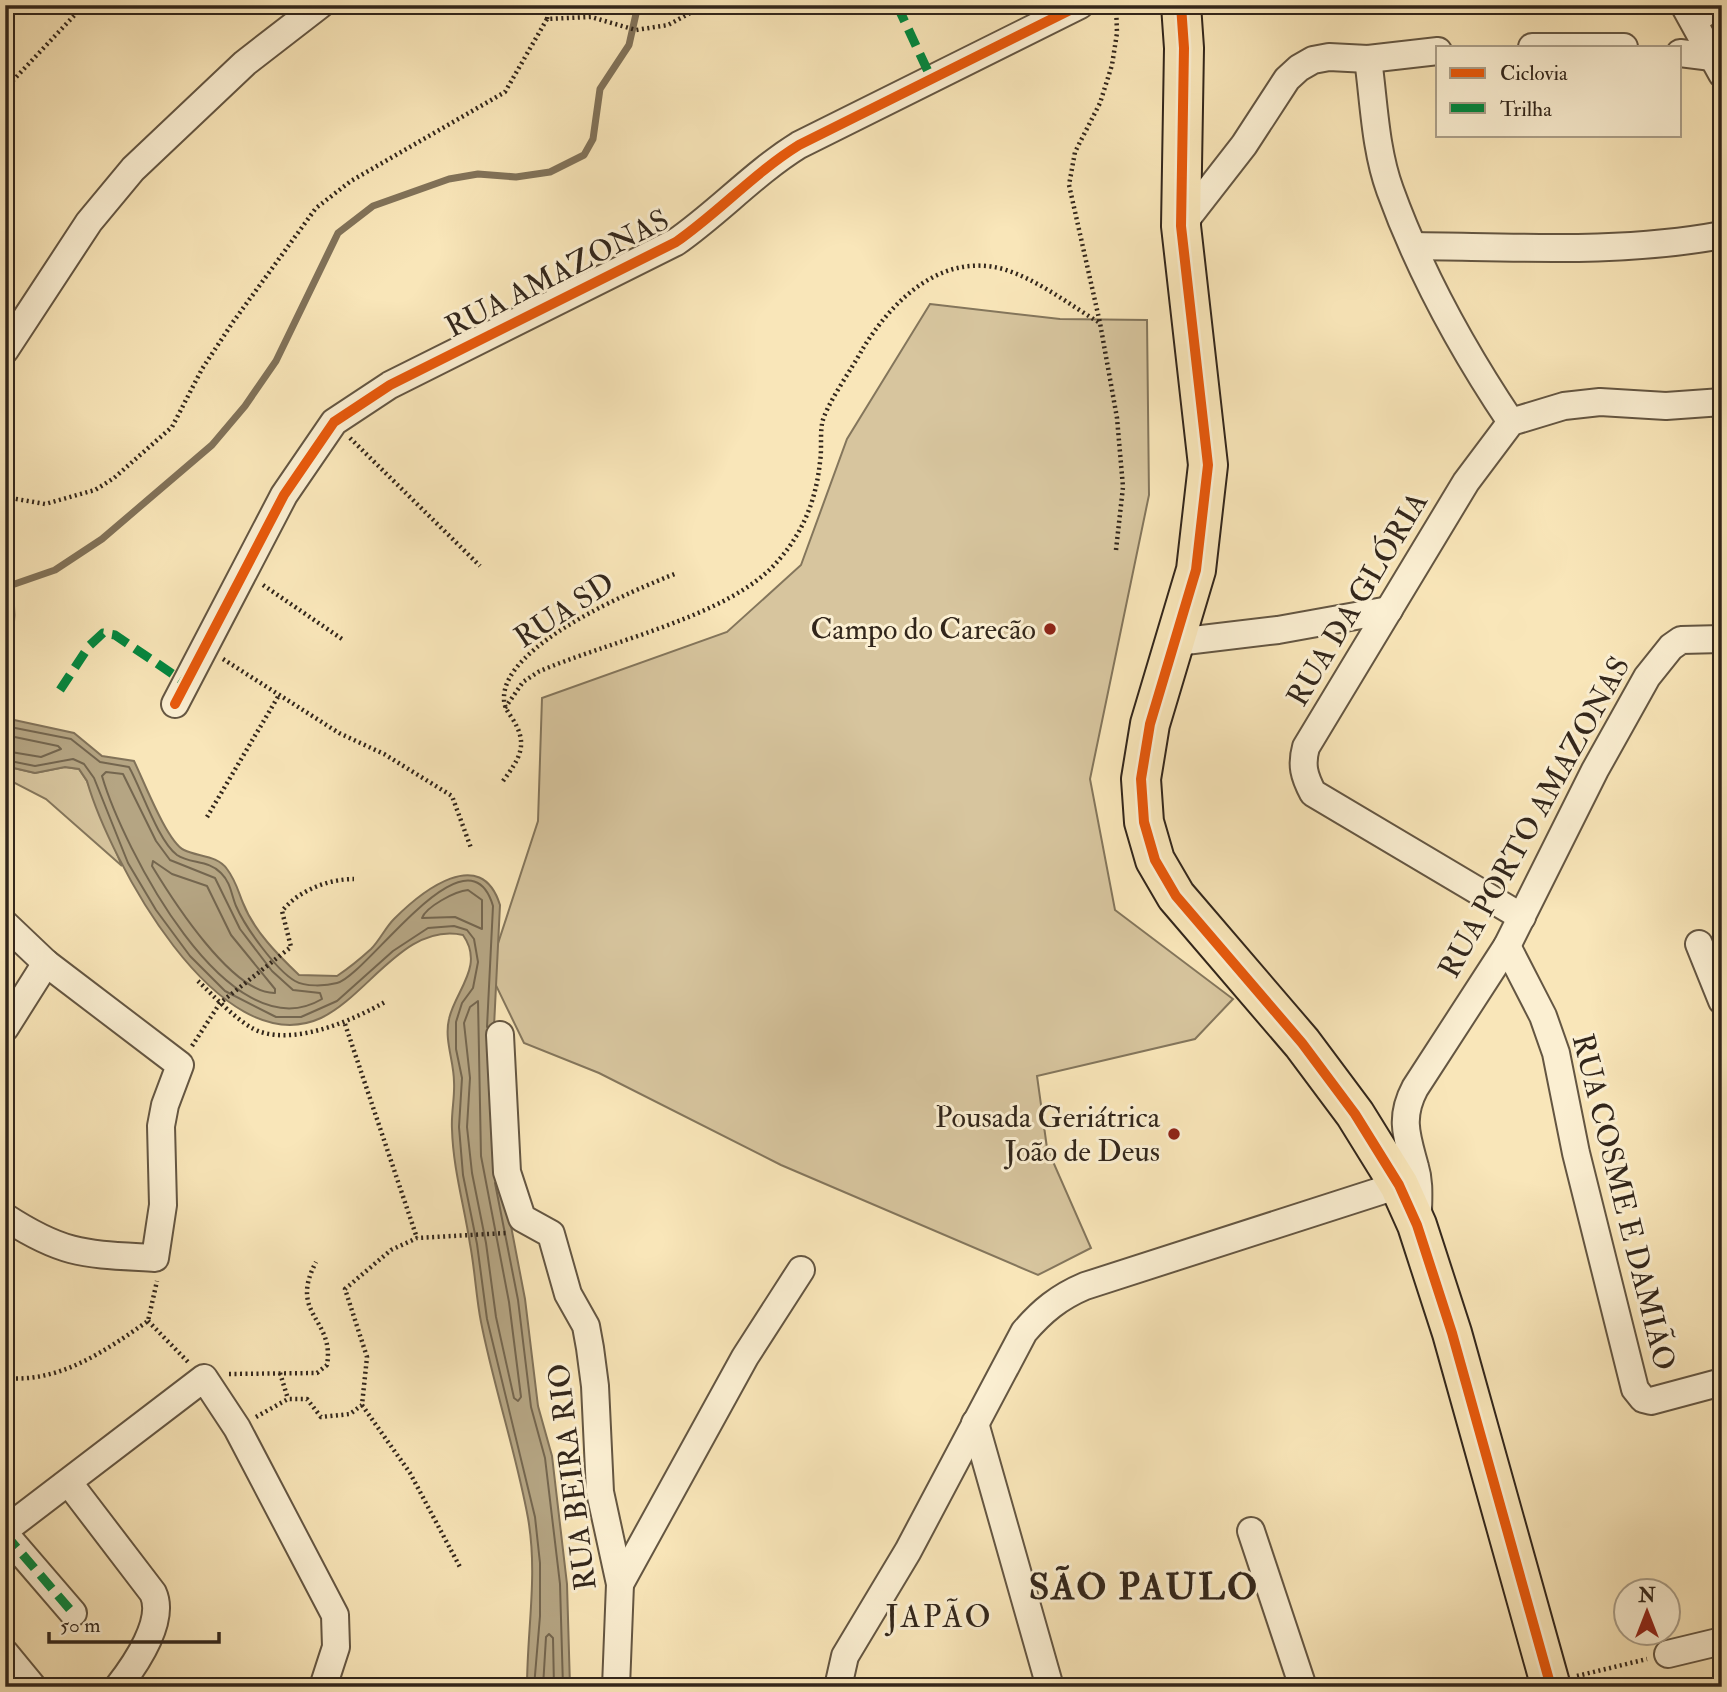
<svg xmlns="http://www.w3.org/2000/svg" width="1727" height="1692" font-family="'IM FELL Double Pica',serif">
  <rect width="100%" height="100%" fill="#f9e6b9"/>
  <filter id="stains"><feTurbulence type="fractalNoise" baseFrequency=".00286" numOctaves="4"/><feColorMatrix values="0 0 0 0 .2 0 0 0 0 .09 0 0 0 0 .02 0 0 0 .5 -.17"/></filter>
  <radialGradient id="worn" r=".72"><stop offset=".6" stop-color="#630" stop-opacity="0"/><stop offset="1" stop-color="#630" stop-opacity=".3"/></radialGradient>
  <g fill="#d7c59e" stroke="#84765c" stroke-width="2">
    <polygon points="930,304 1060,319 1147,320 1149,495 1090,779 1115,910 1233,999 1195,1039 1037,1076 1047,1148 1091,1248 1038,1275 781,1165 599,1073 524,1043 489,971 538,821 542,698 727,632 801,565 847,439"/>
    <polygon points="5,766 35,773 65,767 79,769 87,781 122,866 46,799 5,778"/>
  </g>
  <g fill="#b5a583" stroke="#817259" stroke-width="2">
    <path d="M 5,562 C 18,602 17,628 5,668 Z"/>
    <path d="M 5,718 L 74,733 L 102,756 L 134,761 C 143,779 167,842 184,850 C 198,857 217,855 227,869 C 236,881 238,891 243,903 C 254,931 278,955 299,975 L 337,976 C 349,968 360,959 371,949 C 380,940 385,928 394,919 C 422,891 481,844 500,905 L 493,1047 L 497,1153 L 525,1299 L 538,1406 L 552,1456 L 567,1584 L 570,1687 L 527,1687 C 527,1630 538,1575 528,1518 C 516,1452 494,1388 481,1322 C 476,1297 475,1270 470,1244 C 464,1205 453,1168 452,1129 C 451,1113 455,1097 454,1082 C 454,1061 444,1040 449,1019 C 455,991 485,966 463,935 C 405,922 368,996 321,1018 C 218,1065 109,858 87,781 L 79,769 L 65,767 L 35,773 L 5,766 Z"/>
  </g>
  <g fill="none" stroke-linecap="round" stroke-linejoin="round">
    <g stroke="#74664f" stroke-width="2">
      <path d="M 5,726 L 71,739 L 100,762 L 129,767 C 141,788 158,841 177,855 C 190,864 209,860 221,873 C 231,883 231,894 236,906 C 245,927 276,970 295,981 C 305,987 326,986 337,983 C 367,976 468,821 493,906 L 487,1027"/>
      <polyline points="5,735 58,746 61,749 41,757 5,751"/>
      <polyline points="5,760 35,766 73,759 84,764 94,778 128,863 156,910 190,956 225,991 276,1017 301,1017 337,1001 393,951 428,928 454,926 467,930 474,939 478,962 473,988 462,1003 456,1022 456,1049 462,1078 459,1127 463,1175 477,1244 487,1319 535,1517 540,1563 540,1616 534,1687"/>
      <path d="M 106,772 L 123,774 L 156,841 L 170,860 L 215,878 L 240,929 L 272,971 L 293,990 L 320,993 L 322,999 C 228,1055 122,845 102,776 Z"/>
      <path d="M 153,861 L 172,874 L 207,886 L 231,935 L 275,989 L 275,993 C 232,994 172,899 152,866 Z"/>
      <path d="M 468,890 L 482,900 L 482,929 L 455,917 L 422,918 C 426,907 455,891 468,890 Z"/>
      <polygon points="478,1001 481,1156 509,1302 521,1397 518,1401 514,1398 496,1317 486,1243 472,1173 467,1127 470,1078 464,1023 470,1007"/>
      <polyline points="495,1183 518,1300 531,1407 545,1458 560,1584 563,1687"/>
      <polyline points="543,1687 546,1637 549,1634 553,1638 554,1687"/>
    </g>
    <polyline stroke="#817259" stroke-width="7" points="6,587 55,570 102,539 212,445 245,406 276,361 338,233 373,206 449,179 478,174 516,177 550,172 584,155 593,139 600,89 629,45 638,5"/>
    <g stroke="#645642" stroke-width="30">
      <g id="street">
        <polyline points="1684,5 1722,74"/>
        <polyline points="1694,21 1716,5"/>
        <polyline points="1532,47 1624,47"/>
        <polyline points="1680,53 1712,57"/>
        <path d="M 1368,59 C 1374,102 1375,149 1390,190 C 1420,273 1462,349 1511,422"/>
        <polyline points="1181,226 1244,145 1287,79 1299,68 1313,60 1329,57 1368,59 1438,51"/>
        <path d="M 1414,246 C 1517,247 1621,254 1722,235"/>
        <polyline points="5,350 89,222 133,169 245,63 320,5"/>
        <polyline points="1177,642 1278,630 1389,610"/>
        <path d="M 175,704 L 284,495 L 334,422 L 390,385 L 676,242 C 719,212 754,173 799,145 L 1080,5"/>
        <path d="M 1522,917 L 1313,793 C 1304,776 1301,765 1306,747 L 1466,482 L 1511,422 L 1564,406 L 1600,402 L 1666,406 L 1722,402"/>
        <path d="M 5,924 L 46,963 L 180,1065 L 165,1105 L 161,1126 L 163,1205 L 155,1258 C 86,1254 65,1256 5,1217"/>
        <polyline points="1699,944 1722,1001"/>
        <polyline points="1507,946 1543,1016 1556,1053 1576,1153 1635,1389 1643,1399 1651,1401 1722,1382"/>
        <polyline points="5,1028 46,963"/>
        <polyline points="500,1035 507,1172 522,1218 551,1234 568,1294 586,1326 590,1348 595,1386 600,1492 620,1584 616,1687"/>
        <path d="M 1418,1216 C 1418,1200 1420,1183 1415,1167 C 1407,1137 1399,1118 1415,1088 L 1507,946 L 1595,770 L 1647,677 L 1671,647 L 1681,640 L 1722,639"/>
        <polyline points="975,1423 1050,1687"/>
        <path d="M 69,1483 L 153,1593 C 166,1621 135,1665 118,1687"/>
        <polyline points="5,1530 204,1378 237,1428 335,1615 336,1647 323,1687"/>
        <polyline points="1251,1531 1303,1687"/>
        <polyline points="5,1534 73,1613"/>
        <polyline points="620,1584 745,1357 801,1270"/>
        <polyline points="5,1653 33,1687"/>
        <polyline points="1668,1654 1722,1641"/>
        <path d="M 838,1687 L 845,1656 L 908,1551 L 1024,1332 C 1042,1311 1059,1297 1085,1286 L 1399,1185"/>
      </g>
    </g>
    <g stroke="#32261b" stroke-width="42">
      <polyline id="primary" points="1181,5 1184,48 1181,226 1208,465 1196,570 1150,724 1141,779 1144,822 1155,860 1176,896 1302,1043 1355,1114 1399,1185 1417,1225 1452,1333 1551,1687"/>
    </g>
    <g stroke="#32261b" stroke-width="4.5" stroke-dasharray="2 3.5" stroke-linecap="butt">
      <polyline points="547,19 549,5"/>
      <polyline points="5,89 84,5"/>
      <polyline points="350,438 480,566"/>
      <polyline points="5,497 45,504 95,490 114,478 172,427 202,369 233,322 316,208 351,181 505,92 547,19 591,17 636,30 668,25 705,5"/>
      <polyline points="1116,550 1123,487 1117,418 1100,323 1069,185 1075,152 1100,103 1112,65 1117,33 1116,5"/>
      <polyline points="263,585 342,639"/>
      <polyline points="223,659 339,733 384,754 452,796 471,848"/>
      <path d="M 505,708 L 523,682 L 538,672 C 605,642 729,617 777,562 C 803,533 816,500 820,462 C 822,449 820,436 822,424 C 824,408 853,367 862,350 C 891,302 940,252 1003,269 C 1037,279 1070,305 1100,323"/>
      <path d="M 503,781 C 520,758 529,744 512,718 C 508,712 504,707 504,699 C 502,645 634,590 677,573"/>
      <polyline points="207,817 279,695"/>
      <path d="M 198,981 C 213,995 241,1026 261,1032 C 299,1044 353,1020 385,1002"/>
      <polyline points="345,1024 417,1238"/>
      <path d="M 192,1046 L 220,1003 L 291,947 L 282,911 C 299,890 329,879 354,879"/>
      <polyline points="148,1321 189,1363"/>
      <polyline points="280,1373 288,1399"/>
      <path d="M 229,1374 L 317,1373 L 327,1365 C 335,1318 288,1315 316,1262"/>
      <path d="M 5,1378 C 60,1383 105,1351 148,1321 L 157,1281"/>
      <polyline points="362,1405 410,1473 461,1569"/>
      <polyline points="256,1417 288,1399 307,1399 321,1417 350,1414 362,1405 367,1357 345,1289 391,1250 417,1238 506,1233"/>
      <polyline points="1577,1676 1647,1659"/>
    </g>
    <use href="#street" stroke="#fbefd2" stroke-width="26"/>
    <use href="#primary" stroke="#f9e6b9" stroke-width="38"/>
    <g stroke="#00873e" stroke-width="9" stroke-dasharray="18 9" stroke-linecap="butt">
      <polyline points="897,5 932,80"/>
      <polyline points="60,690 89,646 103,633 115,635 186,683"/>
      <polyline points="5,1534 73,1613"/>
    </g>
    <g stroke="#fbefd2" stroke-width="15">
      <g id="cycleway">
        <polyline points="1181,5 1184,48 1181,226 1208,465 1196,570 1150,724 1141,779 1144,822 1155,860 1176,896 1302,1043 1355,1114 1399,1185 1417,1225 1452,1333 1551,1687"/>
        <path d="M 175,704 L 284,495 L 334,422 L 390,385 L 676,242 C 719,212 754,173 799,145 L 1080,5"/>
      </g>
    </g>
    <use href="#cycleway" stroke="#e8590c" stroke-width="10"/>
  </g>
  <g fill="#8f2418" stroke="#fbefd2" stroke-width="2.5">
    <circle cx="1050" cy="629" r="7"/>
    <circle cx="1174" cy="1134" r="7"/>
  </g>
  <g text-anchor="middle" stroke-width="6" stroke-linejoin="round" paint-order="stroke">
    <g font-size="30" fill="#32261b" stroke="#fbefd2">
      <text transform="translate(557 273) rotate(-27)" y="10">RUA AMAZONAS</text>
      <text transform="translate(1357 599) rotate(-59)" y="10">RUA DA GLÓRIA</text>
      <text transform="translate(564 610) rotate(-33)" y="10">RUA SD</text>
      <text transform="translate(1534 817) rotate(-61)" y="10">RUA PORTO AMAZONAS</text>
      <text transform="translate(1624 1202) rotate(76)" y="10">RUA COSME E DAMIÃO</text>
      <text transform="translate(572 1477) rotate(-97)" y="10">RUA BEIRA RIO</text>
    </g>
    <g font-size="30" fill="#32261b" stroke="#fbefd2" text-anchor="end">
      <text x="1036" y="639">Campo do Carecão</text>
      <text x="1160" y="1127">Pousada Geriátrica<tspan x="1160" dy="34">João de Deus</tspan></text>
    </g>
    <g font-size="32" letter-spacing="2" fill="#32261b" stroke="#fbefd2">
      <text x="939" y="1627">JAPÃO</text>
    </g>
    <g font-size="37" font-weight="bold" letter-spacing="2" fill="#32261b" stroke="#fbefd2">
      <text x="1144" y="1599">SÃO PAULO</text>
    </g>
  </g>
  <rect width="1727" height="1692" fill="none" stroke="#f9e6b9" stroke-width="28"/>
  <rect x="7" y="7" width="1713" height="1678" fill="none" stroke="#32261b" stroke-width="3.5"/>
  <rect x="14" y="14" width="1699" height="1664" fill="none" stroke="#32261b" stroke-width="2"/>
  <rect x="1436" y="46" width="245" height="91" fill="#fbefd2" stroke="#ab9f89" stroke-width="2"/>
  <rect x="1450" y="68" width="35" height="10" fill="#e8590c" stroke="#ab9f89" stroke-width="2"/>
  <text x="1500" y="80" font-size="21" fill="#32261b">Ciclovia</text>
  <rect x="1450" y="103" width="35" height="10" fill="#00873e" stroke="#ab9f89" stroke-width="2"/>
  <text x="1500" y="116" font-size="21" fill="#32261b">Trilha</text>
  <g transform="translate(1647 1612)"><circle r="33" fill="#fbefd2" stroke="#ab9f89" stroke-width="2"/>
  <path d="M0-5L12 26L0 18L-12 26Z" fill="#8f2418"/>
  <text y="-10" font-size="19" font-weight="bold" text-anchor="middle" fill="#32261b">N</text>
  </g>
  <path d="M49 1632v10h170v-10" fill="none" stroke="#32261b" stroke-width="3.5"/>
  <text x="60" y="1632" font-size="21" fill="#32261b" stroke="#fbefd2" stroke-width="5" paint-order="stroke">50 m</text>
  <rect width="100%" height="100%" filter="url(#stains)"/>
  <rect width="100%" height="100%" fill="url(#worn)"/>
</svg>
